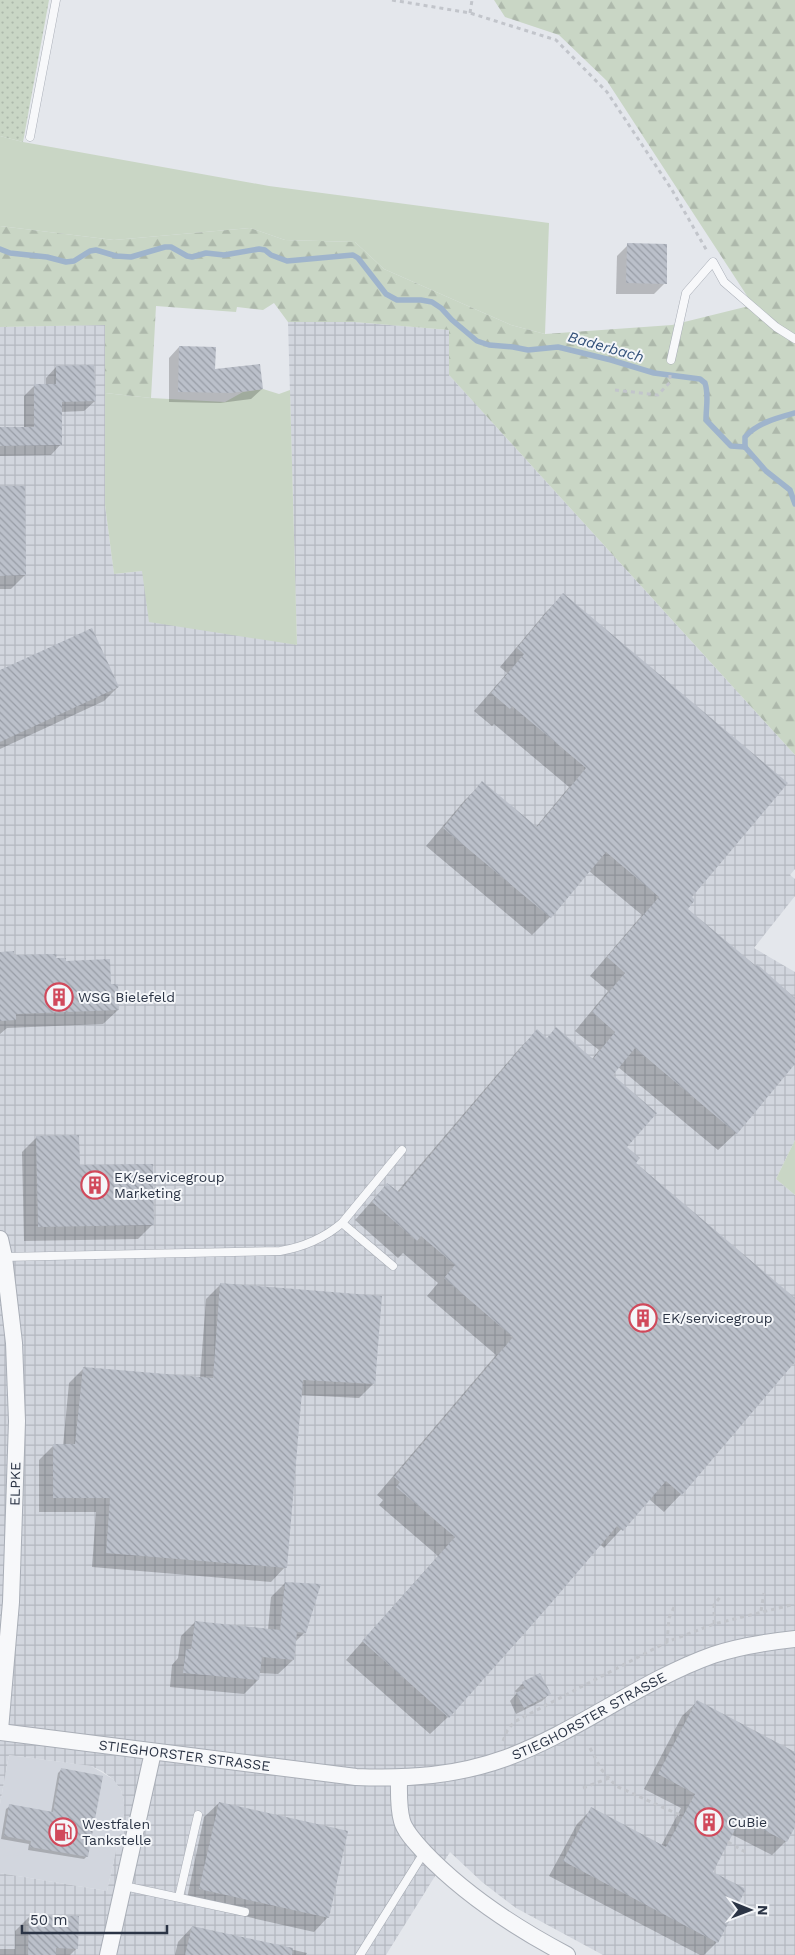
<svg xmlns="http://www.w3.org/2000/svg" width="795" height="1955" font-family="'Work Sans',sans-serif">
  <defs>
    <pattern id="industrial-grid" width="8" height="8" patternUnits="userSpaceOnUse" patternTransform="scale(1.25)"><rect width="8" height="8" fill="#d2d6de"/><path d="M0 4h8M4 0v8" fill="none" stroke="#b4b8c0"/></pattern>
    <pattern id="forest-firs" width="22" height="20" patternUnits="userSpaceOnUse" patternTransform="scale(1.25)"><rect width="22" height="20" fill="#c9d6c5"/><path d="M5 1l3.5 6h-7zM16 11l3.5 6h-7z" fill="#adb8ab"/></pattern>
    <pattern id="park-dots" width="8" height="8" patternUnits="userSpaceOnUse" patternTransform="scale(1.25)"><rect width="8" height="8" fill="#c9d6c5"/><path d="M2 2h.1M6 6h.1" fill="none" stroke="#adb8ab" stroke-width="1.8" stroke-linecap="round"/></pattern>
    <pattern id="building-back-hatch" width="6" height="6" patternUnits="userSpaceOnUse" patternTransform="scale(1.25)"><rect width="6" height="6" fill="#bbc0ca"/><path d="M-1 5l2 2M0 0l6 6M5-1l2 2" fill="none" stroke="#989da6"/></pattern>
  </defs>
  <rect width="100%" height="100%" fill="#e4e7ec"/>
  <polygon fill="#d2d6de" points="9,1755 91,1766 113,1779 121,1790 124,1802 124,1815 107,1891 0,1873 0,1804"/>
  <polygon fill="url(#industrial-grid)" points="288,322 354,322 449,330 449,375 795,755 795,869 790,875 795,879 795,896 754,948 795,972 795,1140 776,1179 795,1195 795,1955 603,1955 516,1908 482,1882 450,1852 386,1955 0,1955 0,1873 107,1891 124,1815 124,1802 121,1790 113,1779 102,1771 91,1766 9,1755 0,1804 0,327 106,325 105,505 114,574 142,571 297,645"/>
  <g fill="#c9d6c5">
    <polygon points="0,136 23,142 269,186 549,223 545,334 511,325 384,269 355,242 285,240 250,228 114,240 0,226"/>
    <polygon points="263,389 279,394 290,390 297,645 149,622 142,571 114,574 105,505 105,393 151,398 225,402 243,392"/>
    <polygon points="795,1140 795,1195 776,1179"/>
  </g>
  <polygon fill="url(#forest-firs)" points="494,0 795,0 795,755 449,375 449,330 354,322 288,322 274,303 263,310 237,307 236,312 156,306 151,398 105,393 105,325 0,327 0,226 114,240 250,228 285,240 355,242 384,269 511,325 545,334 672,325 753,305 607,81 559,35 505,17"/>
  <polygon fill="url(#park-dots)" points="0,0 49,0 23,142 0,136"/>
  <g fill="#0003">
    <polygon points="628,245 665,283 654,294 616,294 617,256"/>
    <polygon points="179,347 214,370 262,389 251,399 220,403 169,402 169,358"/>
    <polygon points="56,367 95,401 84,411 60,412 61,444 51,455 0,456 0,429 24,428 24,396 34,386 46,386 46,378"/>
    <polygon points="0,487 25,575 11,589 0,589"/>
    <polygon points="563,595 690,897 686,909 795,999 795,1062 736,1133 718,1150 618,1067 611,1075 626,1147 635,1163 795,1300 795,1360 681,1494 664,1512 649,1499 604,1548 600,1544 448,1717 430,1734 346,1660 438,1556 379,1505 383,1500 377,1495 496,1355 427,1296 438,1283 403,1253 398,1258 355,1220 387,1184 397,1192 519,1049 537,1031 546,1039 592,1059 599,1050 575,1031 608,991 590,976 642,915 589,871 550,917 532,935 426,846 464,801 482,783 535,828 569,787 494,724 492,726 474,711 507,673 500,667 546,612"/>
    <polygon points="0,672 118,687 104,701 0,749"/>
    <polygon points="0,953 13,956 55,959 65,962 110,986 118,1010 103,1024 7,1028 0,1034"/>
    <polygon points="36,1138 78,1167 153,1224 138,1239 24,1241 22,1152"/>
    <polygon points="221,1284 374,1383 359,1398 300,1395 285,1567 271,1582 92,1567 96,1512 39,1512 39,1460 53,1446 63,1446 69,1383 83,1369 200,1378 206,1299"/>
    <polygon points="285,1583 305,1632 294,1643 293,1660 278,1674 259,1673 258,1680 244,1694 170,1687 172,1665 178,1658 181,1636 195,1622 268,1630 271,1597"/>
    <polygon points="523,1683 549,1694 542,1701 516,1714 510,1701 517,1693 515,1691"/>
    <polygon points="697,1702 795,1753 795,1824 786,1841 772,1855 731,1834 711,1872 717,1942 704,1955 700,1955 549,1876 577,1824 592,1809 661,1846 681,1808 644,1789 682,1716"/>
    <polygon points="61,1770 87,1856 84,1859 28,1850 29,1844 1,1839 6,1809 10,1806 51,1813 58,1773"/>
    <polygon points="219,1803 328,1917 314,1932 186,1903 204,1817"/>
    <polygon points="29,1917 77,1948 70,1955 0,1955 0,1949 15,1949 15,1931"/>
    <polygon points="192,1927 307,1953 306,1955 175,1955 178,1942"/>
  </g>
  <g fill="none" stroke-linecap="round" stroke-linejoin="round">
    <g stroke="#9fb4cc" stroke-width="5.5">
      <path d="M 0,249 L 10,253 L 47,257 L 66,262 L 74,261 L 90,251 L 96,250 L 116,256 L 131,257 L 165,247 L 171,247 L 187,256 L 192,257 L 206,253 L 224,255 L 259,249 L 265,250 L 271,255 L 287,261 L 353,255 L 358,258 L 386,294 L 397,300 L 421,300 L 432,302 L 441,308 L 452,320 L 477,341 L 489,345 L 513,347 L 528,350 L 558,347 L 611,360 L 654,373 L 700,379 L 705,383 C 709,395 706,407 706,420 L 731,446 L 745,447"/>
      <polyline points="745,447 766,471 790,490 795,504"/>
      <path d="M 745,447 L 745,437 C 757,423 777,418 795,413"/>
    </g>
  </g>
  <g fill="url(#building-back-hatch)">
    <polygon points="627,243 667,244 667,284 626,283"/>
    <polygon points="179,346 216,347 215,369 260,364 263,389 231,393 178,392"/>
    <polygon points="94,365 96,401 62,402 62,445 0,446 0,427 34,427 34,384 56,384 56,366"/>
    <polygon points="0,486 25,486 26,575 0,576"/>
    <polygon points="563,593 788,783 692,897 695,900 688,909 756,966 757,964 795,998 795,1064 737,1134 635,1048 613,1075 657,1113 627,1147 640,1158 636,1163 795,1298 795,1362 682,1495 666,1481 623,1531 617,1526 546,1609 449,1718 362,1641 455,1537 396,1487 400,1482 394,1477 513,1337 444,1278 455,1265 421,1236 417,1241 372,1202 387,1183 399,1192 537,1029 547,1038 556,1027 593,1059 615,1032 592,1012 625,973 607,957 659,897 606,852 551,918 443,828 482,781 537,827 586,768 512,706 510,709 491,693 524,654 517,648"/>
    <polygon points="92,628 119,687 0,742 0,670"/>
    <polygon points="14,951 14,955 57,954 56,958 66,958 66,961 110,959 111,984 118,984 119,1010 16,1014 16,1020 0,1021 0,952"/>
    <polygon points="79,1135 80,1165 153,1164 154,1225 38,1227 36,1136"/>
    <polygon points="220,1283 382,1296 375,1384 303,1380 287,1568 106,1553 110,1498 53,1498 53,1444 75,1444 83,1367 213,1378"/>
    <polygon points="285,1582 321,1584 306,1633 297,1632 294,1660 262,1657 259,1680 183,1673 186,1649 191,1649 195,1621 280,1630"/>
    <polygon points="540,1673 551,1694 524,1708 516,1693 525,1688 522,1682"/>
    <polygon points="697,1700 795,1752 795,1827 787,1842 741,1818 713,1872 746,1889 718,1943 563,1861 591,1807 666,1847 695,1794 658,1774"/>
    <polygon points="61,1768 103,1776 88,1857 30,1847 31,1841 4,1836 9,1804 53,1812"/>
    <polygon points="219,1802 348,1831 329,1918 199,1889"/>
    <polygon points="29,1916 79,1916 78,1949 56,1948 56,1955 28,1955"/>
    <polygon points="192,1926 293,1948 292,1955 185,1955"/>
  </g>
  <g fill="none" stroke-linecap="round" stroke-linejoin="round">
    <g stroke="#a9aeb7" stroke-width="9">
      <g id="service">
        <polyline points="30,137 56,0"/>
        <polyline points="671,360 686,293 713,262 724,282 776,327 795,339"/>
        <polyline points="342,1223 393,1266"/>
        <path d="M 4,1257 L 280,1251 C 304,1247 323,1239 342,1223 L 402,1150"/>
        <polyline points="124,1886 245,1912"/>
        <polyline points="179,1897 198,1815"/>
        <polyline points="360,1955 420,1859 426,1854"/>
      </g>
    </g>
    <g stroke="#a9aeb7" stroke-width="18">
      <g id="minor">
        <polyline points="0,1239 4,1257 14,1343 17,1421 11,1602 0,1730"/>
        <path id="s1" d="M 0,1732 L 356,1777 C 409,1779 456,1776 506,1758 C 579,1731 640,1681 713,1655 C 740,1646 767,1642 795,1639"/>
        <path d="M 399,1778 C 399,1792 398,1807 402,1821 C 405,1832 416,1843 424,1852 C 465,1895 514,1927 567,1955"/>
        <polyline points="108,1955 153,1752"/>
      </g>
    </g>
    <g stroke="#c2c5cb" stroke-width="3" stroke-dasharray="4 4" stroke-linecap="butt">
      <polyline points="392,0 470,13 556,40 607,92 672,190 707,251"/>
      <polyline points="470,13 472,0"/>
      <polyline points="615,390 658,395 670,382 670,373"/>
      <polyline points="761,1611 764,1593"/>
      <polyline points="714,1624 714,1605 720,1597"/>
      <polyline points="667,1642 669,1618 675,1605"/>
      <polyline points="503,1741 507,1731 514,1722 667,1642 714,1624 795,1604"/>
      <polyline points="590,1748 601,1769 616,1786 682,1816"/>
      <polyline points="583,1788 609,1778"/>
      <polyline points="728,1842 747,1853"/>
    </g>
    <use href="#service" stroke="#f7f8fa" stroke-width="8"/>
    <use href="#minor" stroke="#f7f8fa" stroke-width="16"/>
  </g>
  <defs>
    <g id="building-ring" transform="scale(1.4375)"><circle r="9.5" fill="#f4f6f9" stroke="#d1495b" stroke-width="1.5"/><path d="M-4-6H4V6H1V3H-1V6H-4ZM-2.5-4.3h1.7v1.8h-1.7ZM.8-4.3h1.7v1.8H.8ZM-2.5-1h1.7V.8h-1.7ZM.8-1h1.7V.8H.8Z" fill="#d1495b"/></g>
    <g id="fuel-ring" transform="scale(1.4375)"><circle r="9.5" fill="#f4f6f9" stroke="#d1495b" stroke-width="1.5"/><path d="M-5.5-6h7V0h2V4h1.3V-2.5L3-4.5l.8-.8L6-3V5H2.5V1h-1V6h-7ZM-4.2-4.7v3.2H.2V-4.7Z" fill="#d1495b"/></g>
  </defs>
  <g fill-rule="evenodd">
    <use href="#building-ring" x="59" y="997"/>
    <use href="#building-ring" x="95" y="1185"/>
    <use href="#building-ring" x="643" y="1318"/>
    <use href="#building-ring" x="709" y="1822"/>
    <use href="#fuel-ring" x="63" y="1832"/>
  </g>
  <g text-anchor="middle" stroke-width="4" stroke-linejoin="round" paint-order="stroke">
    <g font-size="14" fill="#2b3445" stroke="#f4f6f9" text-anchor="start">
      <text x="78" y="1002">WSG Bielefeld</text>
      <text x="114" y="1182">EK/servicegroup<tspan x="114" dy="16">Marketing</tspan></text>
      <text x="662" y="1323">EK/servicegroup</text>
      <text x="728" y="1827">CuBie</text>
      <text x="82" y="1829">Westfalen<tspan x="82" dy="16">Tankstelle</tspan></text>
    </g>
    <g font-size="14" fill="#2b3445" stroke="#f4f6f9">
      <text transform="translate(15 1484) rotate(-89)" y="5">ELPKE</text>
      <text dy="5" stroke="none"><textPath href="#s1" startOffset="604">STIEGHORSTER STRASSE</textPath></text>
      <text dy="5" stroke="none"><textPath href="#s1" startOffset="186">STIEGHORSTER STRASSE</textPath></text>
    </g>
    <g font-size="15" font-style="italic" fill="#34527a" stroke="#f4f6f9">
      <text transform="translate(606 347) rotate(16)" y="5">Baderbach</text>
    </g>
  </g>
  <g transform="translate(750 1910) rotate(91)" stroke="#f4f6f9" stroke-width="4" paint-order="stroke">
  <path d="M0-4L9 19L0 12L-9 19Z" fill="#2b3445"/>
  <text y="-8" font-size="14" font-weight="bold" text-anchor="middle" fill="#2b3445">N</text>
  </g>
  <path d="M22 1925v8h145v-8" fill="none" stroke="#2b3445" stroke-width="2.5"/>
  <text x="30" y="1925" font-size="15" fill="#2b3445" stroke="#f4f6f9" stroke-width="4" paint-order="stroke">50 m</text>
</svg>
